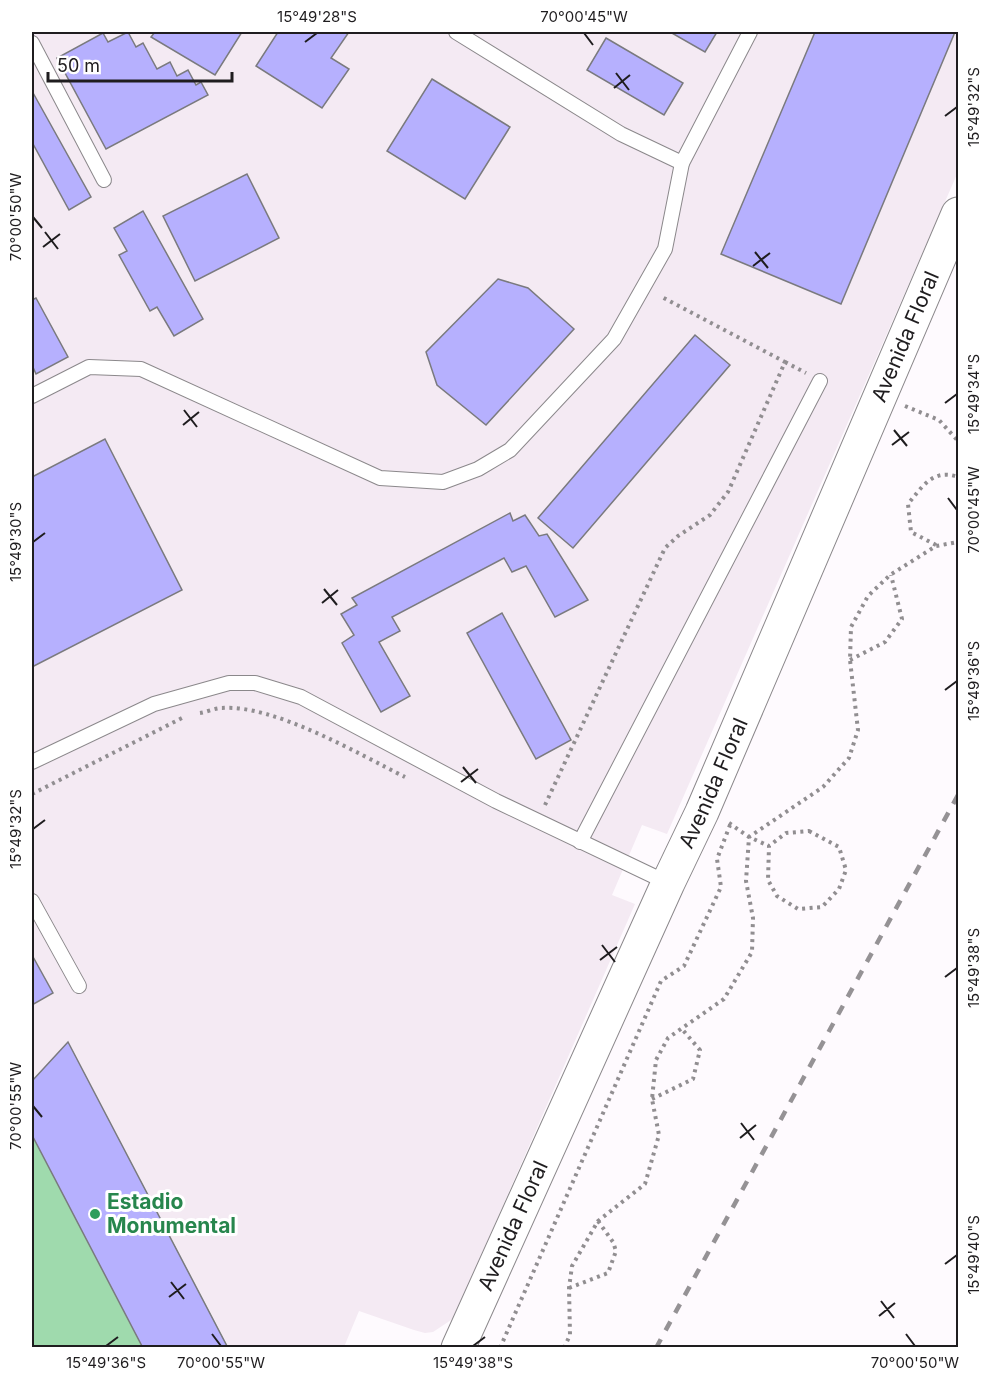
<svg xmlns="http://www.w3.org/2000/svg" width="990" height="1379" font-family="Inter,sans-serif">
  <rect width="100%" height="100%" fill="#fefafe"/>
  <polygon fill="#f4eaf3" points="32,32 958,32 958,172 667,834 642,825 612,895 635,904 455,1315 451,1320 433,1332 425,1333 414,1330 359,1311 344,1347 32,1347"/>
  <polygon fill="#9fdaad" points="68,1042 228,1347 32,1347 32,1081"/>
  <g fill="#b6b0fe" stroke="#7a7a7e" stroke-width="1.5">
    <polygon points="128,32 136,47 143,43 157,69 170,62 177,76 188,70 196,85 201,82 208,95 106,149 57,58 103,33 108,42"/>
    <polygon points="155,32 242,32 215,75 151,37"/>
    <polygon points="278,32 349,32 331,58 349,69 322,108 256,66"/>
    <polygon points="670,32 717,32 705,52"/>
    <polygon points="815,32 955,32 841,304 721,254"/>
    <polygon points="606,38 683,83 664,115 587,70"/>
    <polygon points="432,79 510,127 465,199 387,151"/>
    <polygon points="32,91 91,197 69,210 32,142"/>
    <polygon points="247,174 279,238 195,281 163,216"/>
    <polygon points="143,211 203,319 174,336 157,307 150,311 119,255 127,251 114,228"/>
    <polygon points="498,279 528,288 574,329 486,425 437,385 426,352"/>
    <polygon points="36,298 68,357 36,374 32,365 32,300"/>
    <polygon points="695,335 730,365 573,548 538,518"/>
    <polygon points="105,439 182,590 32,667 32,477"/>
    <polygon points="510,513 513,521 525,515 539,536 547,534 588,600 555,617 526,566 512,572 504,558 392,617 400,631 379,642 410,696 381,712 342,643 354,635 341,614 357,605 352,598"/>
    <polygon points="502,613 571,740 536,759 467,633"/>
    <polygon points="32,955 53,993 32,1005"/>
    <polygon points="68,1042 228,1348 143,1348 32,1135 32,1081"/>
  </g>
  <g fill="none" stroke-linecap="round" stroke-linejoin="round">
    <g stroke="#8b888b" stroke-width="16">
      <g id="service">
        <polyline points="456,32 621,134 682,163"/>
        <polyline points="32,43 104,180"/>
        <polyline points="32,396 89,367 141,369 380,478 443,482 478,469 510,450 614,339 665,249 682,163 750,32"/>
        <polyline points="32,762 154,704 229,683 255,683 301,697 496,801 668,883"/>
        <polyline points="580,842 820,381"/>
        <polyline points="32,901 79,986"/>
      </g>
    </g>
    <g stroke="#8b888b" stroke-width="35">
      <g id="tertiary">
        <path id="s1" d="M 458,1348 L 668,883 L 702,812 L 958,214"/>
      </g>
    </g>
    <g stroke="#918e91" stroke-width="4" stroke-dasharray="3 4.5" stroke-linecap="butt">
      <polyline points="785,362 806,373"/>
      <polyline points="905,406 939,420 958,441"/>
      <path d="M 936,545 L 911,532 L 908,504 C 922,487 933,468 958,477"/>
      <polyline points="850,660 885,642 902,619 891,575"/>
      <path d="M 200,713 C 207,712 215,708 222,708 C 273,704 359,754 405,777"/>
      <polyline points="32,794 184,717"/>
      <polyline points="545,805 665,548 678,536 710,515 728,492 785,362 660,296"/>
      <polyline points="729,823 749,837 769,846"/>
      <polygon points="809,831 839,847 846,870 839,889 822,907 798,909 777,896 768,880 769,846 786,833"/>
      <polyline points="652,1099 693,1079 700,1050 681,1028"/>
      <polyline points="569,1288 608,1273 616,1251 613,1242 598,1221"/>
      <polyline points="500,1348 661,981 684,966 721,887 717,859 730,825"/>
      <polyline points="564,1348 570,1335 569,1288 572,1266 598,1221 645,1184 659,1135 652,1099 656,1060 668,1038 724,999 752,952 753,918 746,881 749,837 823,787 849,758 858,730 850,660 851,627 868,596 890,575 936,546 958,542"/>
    </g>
    <use href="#service" stroke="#fff" stroke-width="14"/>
    <use href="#tertiary" stroke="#fff" stroke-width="33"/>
    <polyline stroke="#959295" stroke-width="4.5" stroke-dasharray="10 10" stroke-linecap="butt" points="656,1348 958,795"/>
  </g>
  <path fill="none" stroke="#1f1d1f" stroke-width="2" d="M 584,33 L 593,45M 305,42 L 317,33M 616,73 L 629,90M 614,88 L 630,75M 945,116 L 957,107M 33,217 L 42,228M 45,232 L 58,249M 43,247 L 60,234M 755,252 L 768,268M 753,266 L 770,253M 945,403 L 957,394M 184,410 L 197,427M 183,425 L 199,412M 894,430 L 907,446M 892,445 L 909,432M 948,498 L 957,510M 33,542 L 45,533M 324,589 L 337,605M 322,603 L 338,590M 945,690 L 957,681M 463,767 L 476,783M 461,782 L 478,769M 33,829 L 45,820M 602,945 L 615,962M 600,960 L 617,947M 945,977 L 957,968M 33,1106 L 42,1117M 741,1123 L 754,1140M 740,1138 L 756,1125M 945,1264 L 957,1255M 171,1282 L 184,1299M 169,1297 L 186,1284M 881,1301 L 894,1318M 879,1316 L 895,1303M 212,1334 L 221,1346M 906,1334 L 915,1346M 106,1346 L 118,1337M 473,1346 L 485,1337"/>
  <circle fill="#2e9e5b" stroke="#fff" stroke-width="2" cx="95" cy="1214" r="6"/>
  <g text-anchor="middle" stroke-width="6" stroke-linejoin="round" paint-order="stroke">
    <g font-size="21" fill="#1f1d1f" stroke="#fff">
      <text dy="7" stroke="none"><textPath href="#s1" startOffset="1106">Avenida Floral</textPath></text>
      <text dy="7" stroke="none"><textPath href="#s1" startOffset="620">Avenida Floral</textPath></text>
      <text dy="7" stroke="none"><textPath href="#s1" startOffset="134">Avenida Floral</textPath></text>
    </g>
    <g font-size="21" font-weight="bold" fill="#27864d" stroke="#fff" text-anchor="start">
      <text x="107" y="1209">Estadio<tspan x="107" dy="24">Monumental</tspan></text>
    </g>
  </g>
  <rect width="990" height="1379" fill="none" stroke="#ffffff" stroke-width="66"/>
  <path d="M48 72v9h184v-9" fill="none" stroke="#1f1d1f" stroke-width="3"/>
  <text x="57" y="72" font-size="18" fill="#1f1d1f" stroke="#ffffff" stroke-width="4.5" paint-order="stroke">50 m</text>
  <rect x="33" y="33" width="924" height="1313" fill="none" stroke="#1f1d1f" stroke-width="2"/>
  <g font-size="15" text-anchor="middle" fill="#1f1d1f">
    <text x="317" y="22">15°49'28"S</text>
    <text x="584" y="22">70°00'45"W</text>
    <text transform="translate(974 107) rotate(-90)" y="5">15°49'32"S</text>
    <text transform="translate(16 217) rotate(-90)" y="5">70°00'50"W</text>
    <text transform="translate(974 394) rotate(-90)" y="5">15°49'34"S</text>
    <text transform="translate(974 510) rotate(-90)" y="5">70°00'45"W</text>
    <text transform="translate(16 542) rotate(-90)" y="5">15°49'30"S</text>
    <text transform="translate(974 681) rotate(-90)" y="5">15°49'36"S</text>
    <text transform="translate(16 829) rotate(-90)" y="5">15°49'32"S</text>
    <text transform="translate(974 968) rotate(-90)" y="5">15°49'38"S</text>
    <text transform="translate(16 1106) rotate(-90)" y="5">70°00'55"W</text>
    <text transform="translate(974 1255) rotate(-90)" y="5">15°49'40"S</text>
    <text x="106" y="1368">15°49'36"S</text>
    <text x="221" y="1368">70°00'55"W</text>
    <text x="473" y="1368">15°49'38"S</text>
    <text x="915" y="1368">70°00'50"W</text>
  </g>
</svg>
